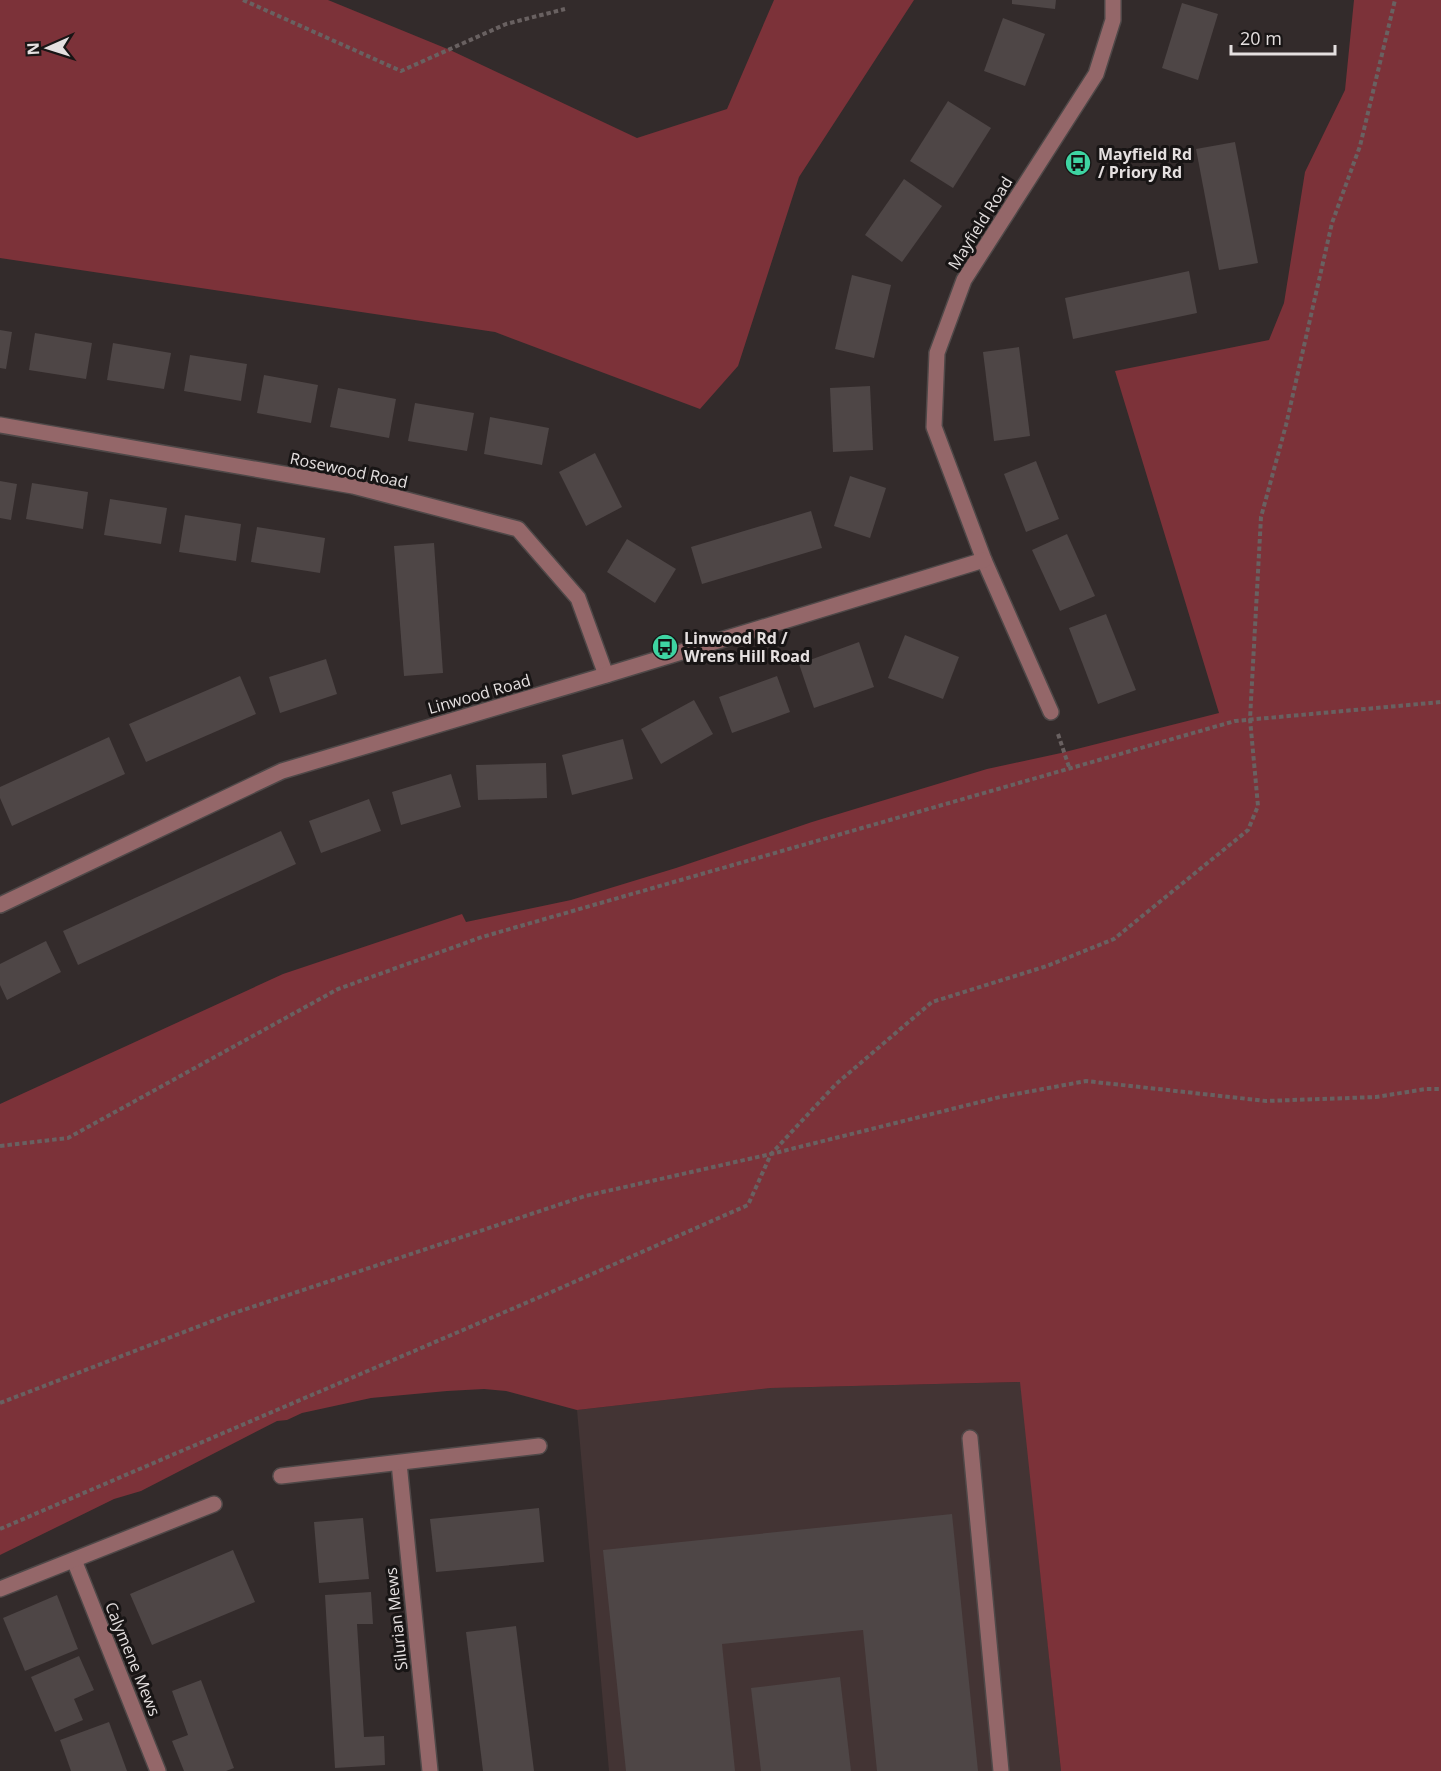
<svg xmlns="http://www.w3.org/2000/svg" width="1441" height="1771" font-family="'Open Sans',sans-serif">
  <rect width="100%" height="100%" fill="#332b2b"/>
  <polygon fill="#433434" points="1021,1382 1061,1771 609,1771 577,1410 771,1388"/>
  <g fill="#7c3239">
    <polygon points="0,0 328,0 450,50 637,138 727,109 774,0 914,0 799,177 738,366 700,409 495,332 0,258"/>
    <polygon points="1354,0 1441,0 1441,1771 1061,1771 1020,1382 771,1388 577,1410 506,1391 484,1389 447,1391 371,1398 302,1413 287,1420 277,1421 141,1491 114,1499 0,1555 0,1104 283,974 462,914 466,922 571,900 676,868 812,822 987,769 1061,753 1219,713 1115,371 1269,340 1284,303 1305,172 1345,90"/>
  </g>
  <g fill="#4e4646">
    <polygon points="1012,0 1056,0 1055,9 1012,4"/>
    <polygon points="1182,3 1218,14 1198,80 1162,68"/>
    <polygon points="1003,18 1045,34 1025,86 984,71"/>
    <polygon points="948,101 991,128 953,188 910,161"/>
    <polygon points="1235,142 1258,263 1219,270 1196,149"/>
    <polygon points="904,179 942,206 902,262 865,235"/>
    <polygon points="1189,271 1197,313 1073,339 1065,298"/>
    <polygon points="852,275 891,285 874,358 835,349"/>
    <polygon points="0,330 12,332 6,369 0,368"/>
    <polygon points="35,333 92,343 86,379 29,370"/>
    <polygon points="113,343 171,353 164,389 107,380"/>
    <polygon points="1019,347 1030,436 994,441 983,352"/>
    <polygon points="190,355 247,364 241,401 184,391"/>
    <polygon points="264,375 318,385 311,423 257,413"/>
    <polygon points="870,386 873,450 833,452 830,388"/>
    <polygon points="338,388 396,399 389,438 330,427"/>
    <polygon points="415,403 474,413 467,451 408,441"/>
    <polygon points="490,417 549,428 542,465 484,454"/>
    <polygon points="595,453 622,507 586,526 559,472"/>
    <polygon points="1036,461 1059,519 1026,532 1004,474"/>
    <polygon points="850,476 886,488 870,538 834,526"/>
    <polygon points="0,481 17,484 11,520 0,518"/>
    <polygon points="32,483 88,492 83,529 26,519"/>
    <polygon points="110,499 167,508 161,544 104,535"/>
    <polygon points="811,511 822,548 702,584 691,547"/>
    <polygon points="185,515 241,524 236,561 179,552"/>
    <polygon points="257,527 325,538 320,573 251,562"/>
    <polygon points="1067,534 1095,596 1060,611 1032,550"/>
    <polygon points="627,539 676,569 655,603 607,572"/>
    <polygon points="434,543 443,673 404,676 394,546"/>
    <polygon points="1106,614 1136,690 1098,704 1069,628"/>
    <polygon points="905,635 959,657 943,699 888,678"/>
    <polygon points="859,642 874,687 814,708 799,664"/>
    <polygon points="326,659 337,694 280,713 269,677"/>
    <polygon points="240,676 256,714 146,762 129,724"/>
    <polygon points="777,676 790,712 732,733 719,697"/>
    <polygon points="694,700 713,734 661,764 641,729"/>
    <polygon points="109,737 125,774 12,826 0,798 0,787"/>
    <polygon points="623,739 633,779 572,795 562,755"/>
    <polygon points="546,763 547,798 478,800 476,765"/>
    <polygon points="451,774 461,807 401,825 392,792"/>
    <polygon points="369,799 381,831 321,853 309,821"/>
    <polygon points="281,831 296,864 78,965 63,931"/>
    <polygon points="46,941 61,972 7,1000 0,985 0,964"/>
    <polygon points="539,1508 544,1562 436,1572 430,1519"/>
    <polygon points="952,1514 978,1771 877,1771 863,1630 722,1644 735,1771 626,1771 603,1550"/>
    <polygon points="363,1518 369,1579 319,1583 314,1522"/>
    <polygon points="233,1550 255,1602 152,1645 130,1594"/>
    <polygon points="371,1592 373,1624 357,1624 364,1737 384,1736 385,1765 335,1768 325,1595"/>
    <polygon points="57,1595 78,1649 25,1671 3,1618"/>
    <polygon points="516,1626 534,1771 483,1771 466,1632"/>
    <polygon points="79,1656 94,1690 74,1699 83,1720 55,1732 31,1677"/>
    <polygon points="840,1677 851,1771 761,1771 751,1688"/>
    <polygon points="201,1680 234,1768 226,1771 184,1771 172,1741 188,1735 172,1691"/>
    <polygon points="109,1722 127,1771 71,1771 60,1740"/>
  </g>
  <g fill="none" stroke-linecap="round" stroke-linejoin="round">
    <g stroke="#4f4848" stroke-width="18">
      <g id="minor">
        <polyline points="0,425 353,486 518,529 578,598 606,675"/>
        <polyline points="1051,712 984,560 934,427 937,353 964,280 1096,74 1113,20 1113,0"/>
        <polyline points="0,905 282,771 606,675 984,560"/>
        <polyline points="970,1438 1001,1771"/>
        <polyline points="399,1463 430,1771"/>
        <polyline points="281,1476 539,1446"/>
        <polyline points="74,1560 158,1771"/>
        <polyline points="0,1589 214,1504"/>
      </g>
    </g>
    <g stroke="#696161" stroke-width="4" stroke-dasharray="4.5 3" stroke-linecap="butt">
      <polyline points="243,0 401,71 506,24 565,9"/>
      <polyline points="1058,734 1069,767"/>
      <polyline points="0,1146 68,1138 338,989 482,937 1235,721 1441,702"/>
      <polyline points="0,1403 228,1315 585,1196 771,1154 1000,1097 1086,1081 1266,1101 1376,1097 1426,1089 1441,1089"/>
      <polyline points="0,1529 556,1290 748,1205 771,1154 836,1084 932,1002 1047,966 1114,939 1248,830 1258,806 1250,719 1261,517 1286,425 1332,223 1360,146 1395,0"/>
    </g>
    <use href="#minor" stroke="#946769" stroke-width="15"/>
  </g>
  <defs>
    <g id="bus-disc" transform="scale(1.35)"><circle r="9.5" fill="#3ed4a2" stroke="#181515"/><path d="M-5-6H5V4H4V6H2V4H-2V6H-4V4H-5ZM-3.5-4V0h7V-4ZM-3.5 1.2v1.5H-2V1.2ZM2 1.2v1.5H3.5V1.2Z" fill="#111"/></g>
  </defs>
  <g fill-rule="evenodd">
    <use href="#bus-disc" x="1078" y="163"/>
    <use href="#bus-disc" x="665" y="647"/>
  </g>
  <g text-anchor="middle" stroke-width="6" stroke-linejoin="round" paint-order="stroke">
    <g font-size="16" font-weight="bold" fill="#e5e0e0" stroke="#181515" text-anchor="start">
      <text x="1098" y="160">Mayfield Rd<tspan x="1098" dy="18">/ Priory Rd</tspan></text>
      <text x="684" y="644">Linwood Rd /<tspan x="684" dy="18">Wrens Hill Road</tspan></text>
    </g>
    <g font-size="16" fill="#e5e0e0" stroke="#181515">
      <text transform="translate(980 223) rotate(-58)" y="6">Mayfield Road</text>
      <text transform="translate(349 470) rotate(12)" y="6">Rosewood Road</text>
      <text transform="translate(479 694) rotate(-16)" y="6">Linwood Road</text>
      <text transform="translate(396 1619) rotate(-96)" y="6">Silurian Mews</text>
      <text transform="translate(133 1659) rotate(68)" y="6">Calymene Mews</text>
    </g>
  </g>
  <g transform="translate(48 48) rotate(267)" stroke="#181515" stroke-width="4.5" paint-order="stroke">
  <path d="M0-4.5L10 22L0 15L-10 22Z" fill="#e5e0e0"/>
  <text y="-9" font-size="16" font-weight="bold" text-anchor="middle" fill="#e5e0e0">N</text>
  </g>
  <path d="M1231 45v9h104v-9" fill="none" stroke="#e5e0e0" stroke-width="3"/>
  <text x="1240" y="45" font-size="18" fill="#e5e0e0" stroke="#181515" stroke-width="4.5" paint-order="stroke">20 m</text>
</svg>
